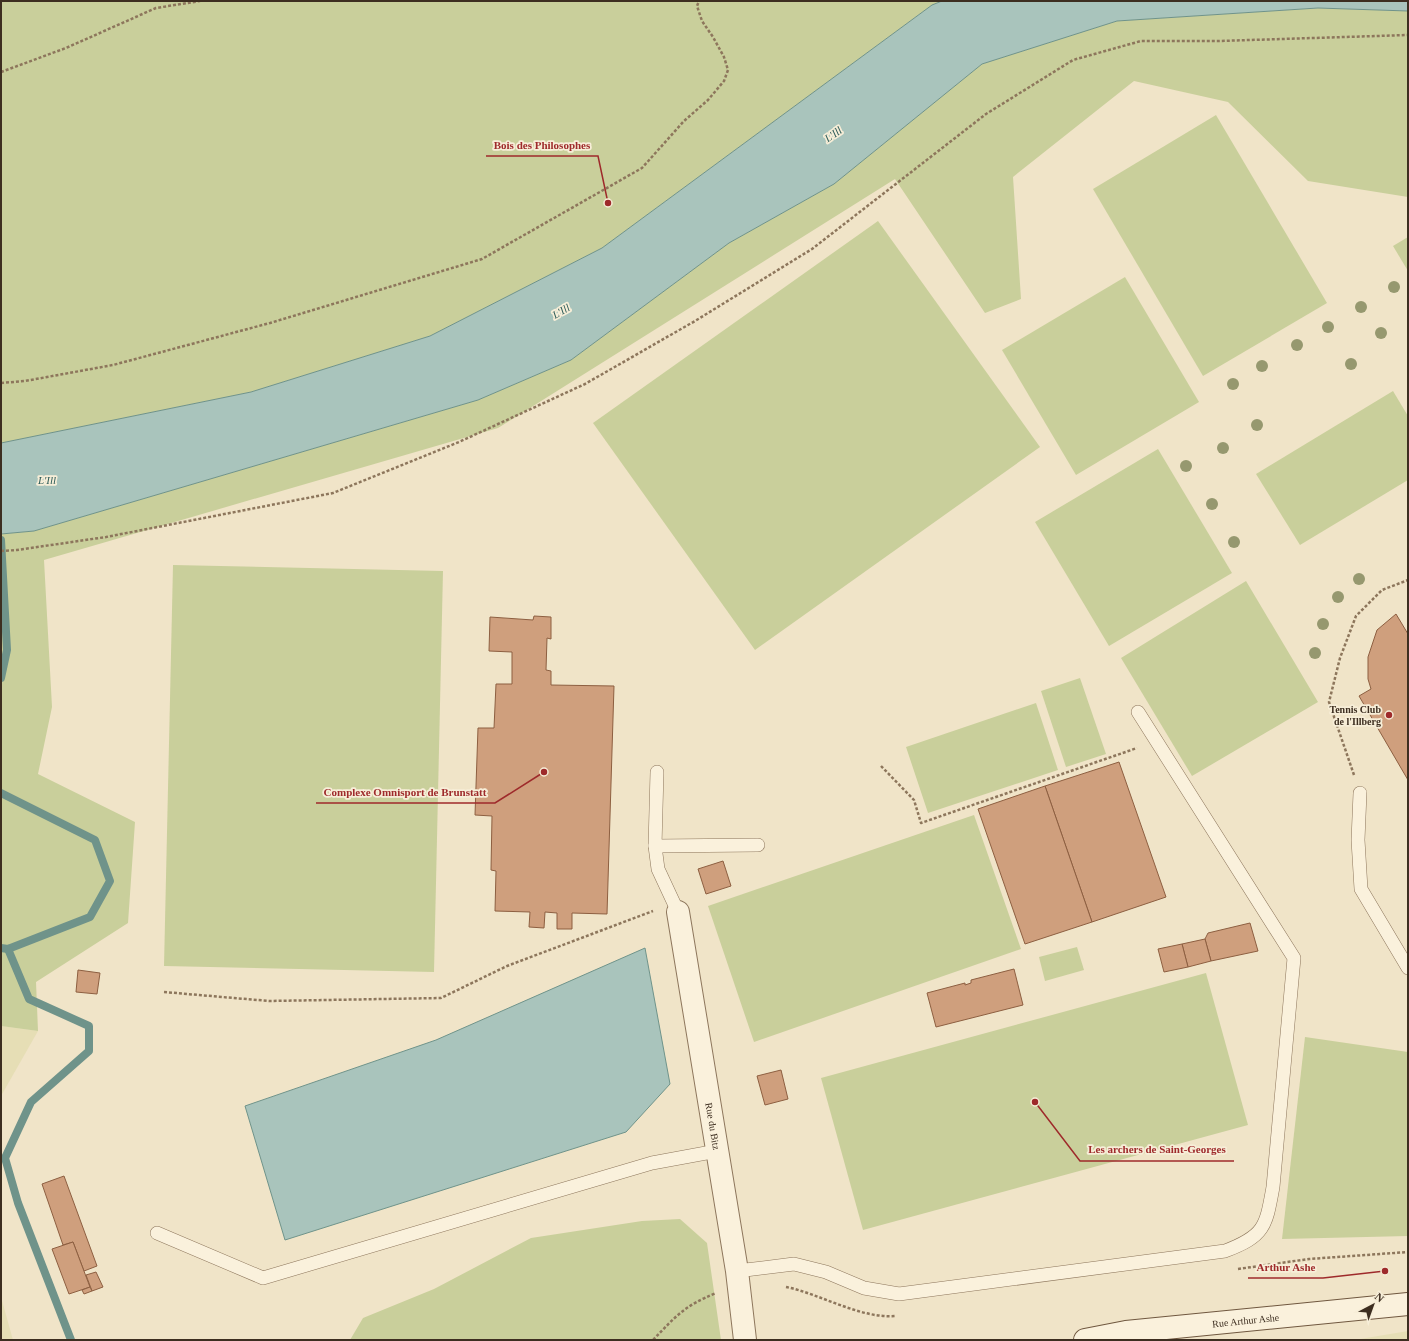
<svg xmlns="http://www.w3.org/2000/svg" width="1409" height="1341" font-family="Georgia,serif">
  <rect width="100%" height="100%" fill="#f0e4c8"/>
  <g fill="#e6deb5">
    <polygon points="1,1026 38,1031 1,1096"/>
    <polygon points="1,1297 13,1340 1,1340"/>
    <polygon points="1408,1331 1408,1340 1354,1340"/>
  </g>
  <g fill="#c9cf9b">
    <polygon points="1,1 942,1 932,5 602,248 430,336 251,392 1,443"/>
    <polygon points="1318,8 1408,11 1408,197 1308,181 1228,102 1134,81 1013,177 1021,299 985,313 895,179 498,428 44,560 52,707 38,774 135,822 128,923 36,982 38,1031 1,1026 1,534 34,531 478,400 571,360 729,243 834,184 982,64 1117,21"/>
    <polygon points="1216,115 1327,303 1203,376 1093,189"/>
    <polygon points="878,221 1040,447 755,650 593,423"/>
    <polygon points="1408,237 1408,271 1393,246"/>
    <polygon points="1125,277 1199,402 1076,475 1002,350"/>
    <polygon points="1393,391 1408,416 1408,480 1300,545 1256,474"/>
    <polygon points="1158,449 1232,573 1109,646 1035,522"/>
    <polygon points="173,565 443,571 434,972 164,966"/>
    <polygon points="1246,581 1318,702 1192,776 1121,658"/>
    <polygon points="1080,678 1106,754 1066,767 1041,691"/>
    <polygon points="1036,703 1058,770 928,813 906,747"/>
    <polygon points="974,815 1021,949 754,1042 708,906"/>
    <polygon points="1077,947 1084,970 1045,981 1039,957"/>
    <polygon points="1206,973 1248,1125 863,1230 821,1078"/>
    <polygon points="1305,1037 1408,1052 1408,1236 1282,1239"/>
    <polygon points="680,1219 707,1243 721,1340 350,1340 363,1318 434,1289 531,1238 642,1221"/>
  </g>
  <g fill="#a9c4bc" stroke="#6f938a">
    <polygon points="942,1 1408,1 1408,11 1318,8 1117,21 982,64 834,184 729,243 571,360 478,400 34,531 1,534 1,443 251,392 430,336 602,248 932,5"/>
    <polygon points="645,948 670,1084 626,1132 285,1240 245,1106 436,1040"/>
  </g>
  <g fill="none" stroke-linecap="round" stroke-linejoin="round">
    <g stroke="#6f938a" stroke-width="8">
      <polyline points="1,540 7,650 1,678"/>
      <polyline points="1,793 95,840 110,881 90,917 8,949 1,948"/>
      <polyline points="8,949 29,999 89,1026 89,1051 31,1102 5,1158 18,1203 71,1340"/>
    </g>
  </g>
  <g fill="#cf9f7d" stroke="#8d5f41">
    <polygon points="1396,614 1408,634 1408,780 1359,696 1371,689 1368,679 1368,657 1377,630"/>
    <polygon points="534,616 551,617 551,639 547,638 546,670 551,671 551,685 614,686 607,914 572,913 572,929 557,929 557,913 545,912 544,928 529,927 530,912 495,911 496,871 491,870 492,816 475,815 478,728 494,728 496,684 512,684 512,652 489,651 490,617 533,620"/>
    <polygon points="1119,762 1166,897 1092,922 1045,786"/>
    <polygon points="1045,786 1092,922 1025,944 978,809"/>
    <polygon points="723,861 731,886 706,894 698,869"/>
    <polygon points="1250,923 1258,951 1211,961 1205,939 1208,933"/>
    <polygon points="1205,939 1211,961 1188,967 1182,944"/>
    <polygon points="1182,944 1188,967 1164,972 1158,949"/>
    <polygon points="1014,969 1023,1005 936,1027 927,993 965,983 965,985 971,983 971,980"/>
    <polygon points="78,970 100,973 97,994 76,992"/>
    <polygon points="781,1070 788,1099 765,1105 757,1076"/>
    <polygon points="64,1176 97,1266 84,1271 73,1242 63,1245 42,1184"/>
    <polygon points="73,1242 90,1287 69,1294 52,1249"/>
    <polygon points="96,1272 103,1287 92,1291 86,1275"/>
    <polygon points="90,1287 92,1291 84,1294 82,1290"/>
  </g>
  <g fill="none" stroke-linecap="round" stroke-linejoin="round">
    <g stroke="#8d765c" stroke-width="14">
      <g id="lane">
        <polyline points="657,772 655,846 658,869 678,912"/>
        <polyline points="1360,793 1358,840 1361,889 1408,968"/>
        <polyline points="655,846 758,845"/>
        <polyline points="157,1233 263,1278 652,1163 717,1151"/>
        <path d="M 737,1271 L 794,1264 L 826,1272 L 864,1288 L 899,1294 L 1225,1251 C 1265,1236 1266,1226 1273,1187 L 1294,958 L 1138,712"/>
      </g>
    </g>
    <g stroke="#8d765c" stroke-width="24">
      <g id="street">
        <path id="s1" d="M 678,912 L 737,1271 L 745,1340"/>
      </g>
    </g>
    <g stroke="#6f573f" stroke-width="24">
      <g id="secondary">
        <path id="s2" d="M 1085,1340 L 1126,1332 L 1408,1304"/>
      </g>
    </g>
    <g stroke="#8d765c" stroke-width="2.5" stroke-dasharray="3 2" stroke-linecap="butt">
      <polyline points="1,72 66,48 156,8 200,1"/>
      <polyline points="1,383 25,381 113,365 270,323 482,259 642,168 684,121 708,100 724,81 728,70 724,57 713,37 702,21 697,6 699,1"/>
      <polyline points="1,551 17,550 106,537 333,493 459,442 585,384 695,321 812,249 986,114 1073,60 1141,41 1219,41 1408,35"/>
      <polyline points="881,766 914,800 921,823 1137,748"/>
      <polyline points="1354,775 1329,702 1340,658 1356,616 1382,590 1408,580"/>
      <polyline points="164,992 269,1001 441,998 507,966 653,911"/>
      <polyline points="1238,1269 1309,1259 1408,1252"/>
      <path d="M 786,1287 C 821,1294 860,1319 896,1316"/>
      <path d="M 653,1340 C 676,1316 684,1306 716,1293"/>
    </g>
    <use href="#lane" stroke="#faf1dc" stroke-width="13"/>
    <use href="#street" stroke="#faf1dc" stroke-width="22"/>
    <use href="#secondary" stroke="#faf1dc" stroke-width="22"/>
  </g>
  <g fill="#96986f">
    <circle cx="1394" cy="287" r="6"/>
    <circle cx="1361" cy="307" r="6"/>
    <circle cx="1328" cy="327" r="6"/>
    <circle cx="1381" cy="333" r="6"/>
    <circle cx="1297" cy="345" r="6"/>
    <circle cx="1351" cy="364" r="6"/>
    <circle cx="1262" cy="366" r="6"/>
    <circle cx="1233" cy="384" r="6"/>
    <circle cx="1257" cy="425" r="6"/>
    <circle cx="1223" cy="448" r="6"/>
    <circle cx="1186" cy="466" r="6"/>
    <circle cx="1212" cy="504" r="6"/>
    <circle cx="1234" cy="542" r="6"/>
    <circle cx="1359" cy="579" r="6"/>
    <circle cx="1338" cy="597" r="6"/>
    <circle cx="1323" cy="624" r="6"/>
    <circle cx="1315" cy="653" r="6"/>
  </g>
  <circle fill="#9e2a2b" stroke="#f7eed8" stroke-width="1.5" cx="1389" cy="715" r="4"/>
  <g text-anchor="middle" stroke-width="3.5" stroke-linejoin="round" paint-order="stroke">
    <g font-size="10" font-weight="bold" fill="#3d2e20" stroke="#f7eed8" text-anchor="end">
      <text x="1381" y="713">Tennis Club<tspan x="1381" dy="12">de l'Illberg</tspan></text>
    </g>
    <g font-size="10" fill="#3d2e20" stroke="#f7eed8">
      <text dy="4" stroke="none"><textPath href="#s1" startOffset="217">Rue du Bitz</textPath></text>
      <text dy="4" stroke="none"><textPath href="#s2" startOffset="162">Rue Arthur Ashe</textPath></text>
    </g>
    <g font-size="11" font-style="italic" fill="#2f5d5a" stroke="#f7eed8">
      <text transform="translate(833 134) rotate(-34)" y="4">L'Ill</text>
      <text transform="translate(561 311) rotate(-29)" y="4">L'Ill</text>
      <text x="47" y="484">L'Ill</text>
    </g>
  </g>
  <path fill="none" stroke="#9e2a2b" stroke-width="1.5" d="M608 203L598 156H486M544 772L495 803H316M1035 1102L1080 1161H1234M1385 1271L1323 1278H1248"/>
  <g fill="#9e2a2b" stroke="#f7eed8" stroke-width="1.5">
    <circle cx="608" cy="203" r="4"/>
    <circle cx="544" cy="772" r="4"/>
    <circle cx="1035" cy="1102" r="4"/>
    <circle cx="1385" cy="1271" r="4"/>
  </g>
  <g font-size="11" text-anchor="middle" font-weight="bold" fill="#9e2a2b" stroke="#f7eed8" stroke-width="3.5" stroke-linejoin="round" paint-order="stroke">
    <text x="542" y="149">Bois des Philosophes</text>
    <text x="405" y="796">Complexe Omnisport de Brunstatt</text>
    <text x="1157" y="1153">Les archers de Saint-Georges</text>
    <text x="1286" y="1271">Arthur Ashe</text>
  </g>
  <rect width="1409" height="1341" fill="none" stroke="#3d2e20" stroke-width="4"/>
  <g transform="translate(1373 1305) rotate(41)" stroke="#f7eed8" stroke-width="3" paint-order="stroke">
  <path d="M0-3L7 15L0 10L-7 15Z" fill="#3d2e20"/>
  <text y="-6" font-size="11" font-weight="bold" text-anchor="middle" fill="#3d2e20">N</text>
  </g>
</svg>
